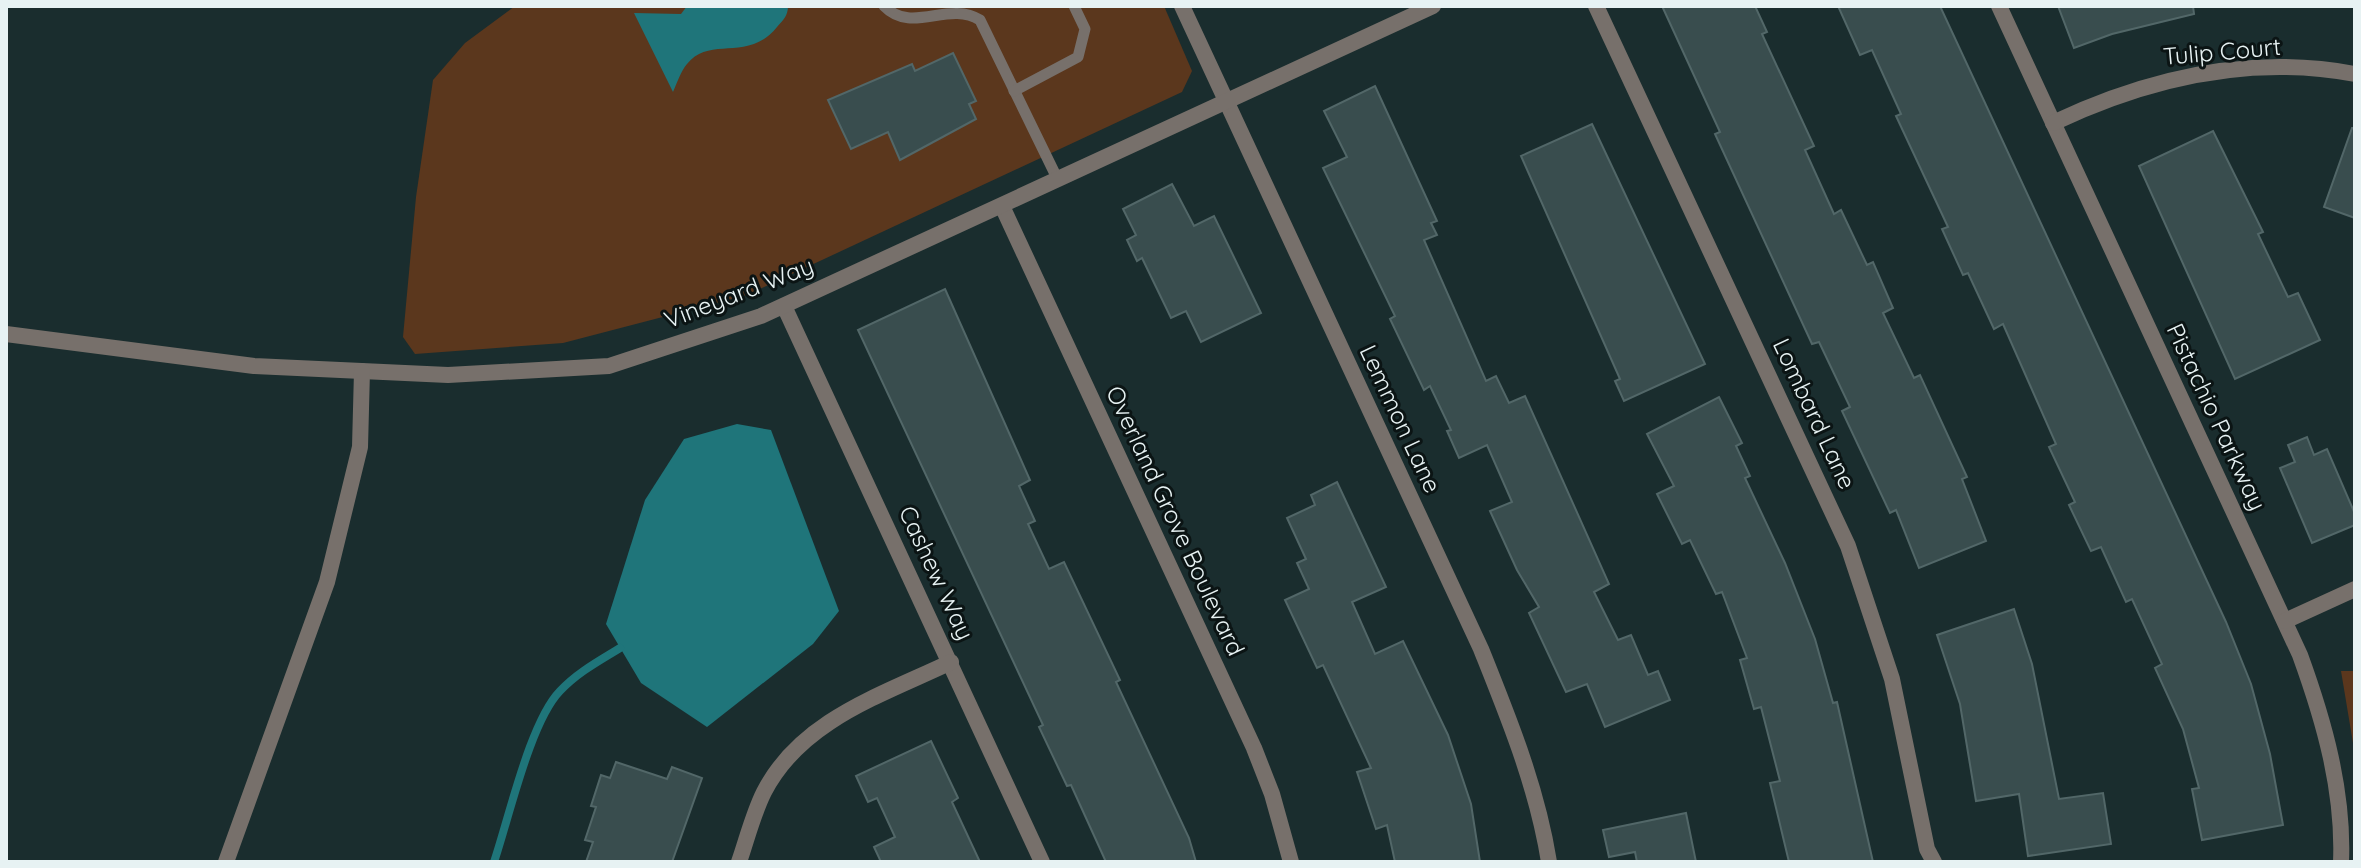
<svg xmlns="http://www.w3.org/2000/svg" width="2361" height="868" font-family="Quicksand,sans-serif">
  <rect width="100%" height="100%" fill="#1a2d2e"/>
  <g fill="#5b371d">
    <polygon points="515,6 1164,6 1192,71 1182,92 747,295 563,343 415,354 403,337 416,197 433,80 465,43"/>
    <polygon points="2341,671 2355,671 2355,755"/>
  </g>
  <g fill="#1f757a">
    <path d="M 687,6 L 788,6 C 788,16 783,20 777,27 C 748,63 710,35 687,64 C 681,71 677,83 673,92 L 634,13 L 681,14 Z"/>
    <polygon points="737,424 771,430 839,611 813,644 707,727 641,683 606,624 645,500 684,439"/>
  </g>
  <g fill="none" stroke-linecap="round" stroke-linejoin="round">
    <path stroke="#1f757a" stroke-width="8" d="M 494,862 C 509,818 530,722 560,691 C 578,672 599,661 620,648"/>
  </g>
  <g fill="#394d4e" stroke="#526768" stroke-width="2">
    <polygon points="1662,6 1755,6 1767,32 1762,34 1814,146 1805,150 1834,214 1841,210 1867,265 1873,262 1893,308 1883,313 1914,378 1920,375 1967,477 1962,479 1986,541 1919,568 1896,510 1890,513 1842,411 1850,407 1819,342 1812,344 1715,134 1720,132"/>
    <polygon points="1838,6 1940,6 2226,622 2251,684 2270,754 2283,825 2202,840 2192,789 2199,788 2183,729 2155,668 2162,664 2132,599 2126,602 2101,547 2091,551 2069,505 2075,502 2049,447 2056,444 2003,324 1994,329 1968,273 1963,275 1942,229 1948,227 1896,116 1901,114 1872,50 1860,55"/>
    <polygon points="2058,6 2193,6 2194,14 2112,34 2074,48"/>
    <polygon points="953,53 976,101 969,104 976,119 900,160 888,132 851,149 828,100 912,64 915,71"/>
    <polygon points="1375,86 1437,221 1431,223 1437,235 1424,240 1486,381 1496,376 1509,403 1525,396 1609,584 1594,592 1618,640 1631,635 1648,675 1658,671 1670,700 1605,727 1587,684 1566,692 1529,613 1539,607 1517,570 1490,511 1512,502 1487,445 1459,458 1447,431 1451,430 1430,386 1424,390 1390,319 1395,316 1323,168 1347,157 1324,111"/>
    <polygon points="1592,124 1705,364 1624,401 1615,381 1620,379 1521,156"/>
    <polygon points="2352,128 2355,128 2355,218 2324,207"/>
    <polygon points="2213,131 2263,232 2258,234 2288,297 2298,293 2320,340 2235,379 2139,166"/>
    <polygon points="1172,184 1194,226 1214,216 1261,313 1201,342 1186,311 1171,318 1142,258 1137,261 1127,240 1136,235 1123,209"/>
    <polygon points="945,289 1030,480 1019,486 1035,521 1028,524 1049,569 1064,562 1120,680 1116,682 1189,838 1196,862 1106,862 1071,785 1067,786 1039,727 1043,725 858,330"/>
    <polygon points="1719,397 1742,443 1736,446 1750,476 1745,478 1785,563 1815,639 1833,703 1837,702 1873,862 1789,862 1770,783 1780,781 1761,707 1754,709 1740,660 1747,658 1722,592 1716,594 1690,540 1682,544 1657,494 1674,486 1647,434"/>
    <polygon points="2307,437 2314,455 2327,449 2355,514 2355,525 2312,543 2280,468 2295,462 2288,445"/>
    <polygon points="1337,482 1386,587 1352,602 1375,654 1403,641 1448,735 1471,804 1480,862 1395,862 1387,825 1376,829 1357,772 1371,768 1323,665 1317,668 1285,600 1309,589 1297,563 1306,559 1287,518 1315,505 1311,495"/>
    <polygon points="2014,609 2032,664 2059,799 2103,793 2111,844 2028,856 2019,794 1976,801 1960,704 1937,635"/>
    <polygon points="931,741 958,798 952,802 980,862 881,862 874,847 895,837 877,798 868,802 856,776"/>
    <polygon points="616,762 667,779 672,767 702,778 672,862 586,862 593,842 585,840 596,807 591,806 601,775 610,778"/>
    <polygon points="1686,813 1696,862 1637,862 1635,852 1609,857 1603,830"/>
  </g>
  <g fill="none" stroke-linecap="round" stroke-linejoin="round">
    <g stroke="#77706b" stroke-width="11">
      <path d="M 884,6 C 912,35 948,0 980,20 L 1058,180"/>
      <polyline points="1014,91 1078,57 1085,29 1074,6"/>
    </g>
    <g stroke="#77706b" stroke-width="16">
      <path d="M 1182,6 L 1481,649 C 1509,719 1537,787 1549,862"/>
      <polyline points="1596,6 1848,546 1892,679 1927,849 1934,862"/>
      <path d="M 1999,6 L 2300,655 C 2324,721 2344,791 2341,862"/>
      <path d="M 2053,123 C 2148,78 2249,54 2355,74"/>
      <polyline points="1002,206 1254,748 1272,794 1291,862"/>
      <polyline points="784,306 1042,862"/>
      <polyline points="6,334 254,366 448,375 609,366 761,316 1433,6"/>
      <polyline points="2285,621 2355,589"/>
      <polyline points="226,862 327,582 360,447 362,371"/>
      <path d="M 739,862 C 747,839 753,814 764,792 C 801,720 882,695 951,662"/>
    </g>
  </g>
  <g text-anchor="middle" stroke-width="6" stroke-linejoin="round" paint-order="stroke">
    <g font-size="24" fill="#e7f2f3" stroke="#0b1414">
      <text transform="translate(2222 52) rotate(-5)" y="8">Tulip Court</text>
      <text transform="translate(739 293) rotate(-21)" y="8">Vineyard Way</text>
      <text transform="translate(1814 414) rotate(65)" y="8">Lombard Lane</text>
      <text transform="translate(2216 417) rotate(65)" y="8">Pistachio Parkway</text>
      <text transform="translate(1400 419) rotate(65)" y="8">Lemmon Lane</text>
      <text transform="translate(1175 521) rotate(65)" y="8">Overland Grove Boulevard</text>
      <text transform="translate(936 573) rotate(65)" y="8">Cashew Way</text>
    </g>
  </g>
  <rect width="2361" height="868" fill="none" stroke="#e7f2f3" stroke-width="16"/>
</svg>
